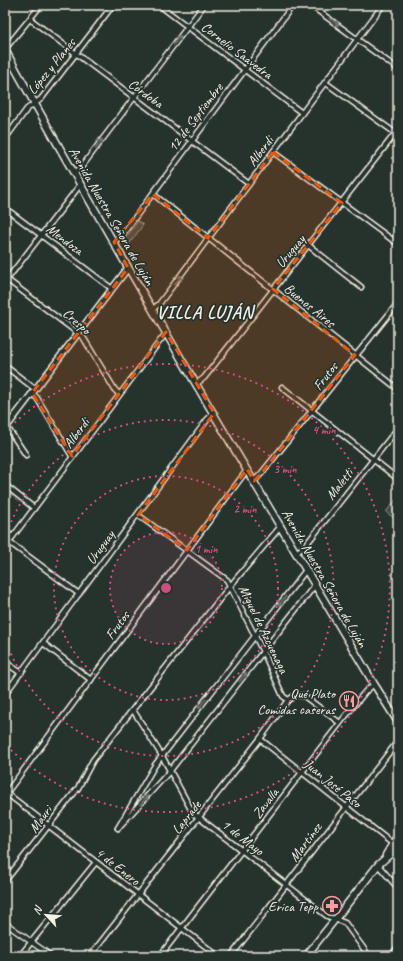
<svg xmlns="http://www.w3.org/2000/svg" width="403" height="961" font-family="Caveat,sans-serif">
  <rect width="100%" height="100%" fill="#26332d"/>
  <filter id="ink" filterUnits="userSpaceOnUse"><feTurbulence type="fractalNoise" baseFrequency=".025" numOctaves="2"/><feDisplacementMap in="SourceGraphic" scale="8" xChannelSelector="R" yChannelSelector="G"/><feConvolveMatrix kernelMatrix="1 2 1 2 8 2 1 2 1" color-interpolation-filters="sRGB"/></filter>
  <g filter="url(#ink)">
    <g fill="#414b45" stroke="#9a9e96">
      <polygon points="138,221 143,225 127,247 123,241"/>
      <polygon points="398,497 398,521 386,512"/>
    </g>
    <g fill="none" stroke-linecap="round" stroke-linejoin="round">
      <g stroke="#f4f1e8" stroke-width="7">
        <g id="minor">
          <polyline points="159,5 302,113"/>
          <polyline points="310,5 398,69"/>
          <polyline points="30,19 249,184"/>
          <polyline points="5,49 41,5"/>
          <polyline points="326,83 398,135"/>
          <polyline points="5,139 27,109 41,99 113,5"/>
          <polyline points="273,152 398,244"/>
          <polyline points="74,173 80,169 204,5"/>
          <polyline points="153,194 398,389"/>
          <polyline points="5,208 111,288"/>
          <polyline points="114,242 122,235 293,5"/>
          <polyline points="308,245 361,287"/>
          <polyline points="5,278 83,337 115,390 119,394"/>
          <polyline points="5,282 80,185"/>
          <polyline points="153,309 159,304 383,5"/>
          <polyline points="5,366 35,389"/>
          <polyline points="197,383 204,378 398,130"/>
          <polyline points="282,387 398,479"/>
          <polyline points="32,393 37,398 72,456"/>
          <polyline points="7,427 26,455"/>
          <polyline points="254,481 261,474 398,303"/>
          <polyline points="5,485 34,508"/>
          <polyline points="138,515 227,580 266,658 283,696 288,700"/>
          <polyline points="5,531 12,537"/>
          <polyline points="9,542 79,594"/>
          <polyline points="5,547 166,333"/>
          <polyline points="296,553 305,546 398,428"/>
          <polyline points="43,643 91,680"/>
          <polyline points="5,662 21,673"/>
          <polyline points="5,694 207,420 214,413"/>
          <polyline points="133,710 162,756 193,813 327,916 345,923 369,956"/>
          <polyline points="260,739 393,844"/>
          <polyline points="5,792 218,956"/>
          <polyline points="5,795 247,470"/>
          <polyline points="118,828 155,765 306,570"/>
          <polyline points="118,828 169,772 315,585"/>
          <polyline points="378,865 398,888"/>
          <polyline points="5,881 78,788 93,760 230,586 281,526"/>
          <polyline points="5,923 51,956"/>
          <polyline points="20,956 96,862"/>
          <polyline points="90,956 260,739 288,700 296,695 304,696 340,723"/>
          <polyline points="160,956 340,723 365,692 374,684"/>
          <polyline points="231,956 398,741"/>
          <polyline points="391,956 398,947"/>
        </g>
      </g>
      <g stroke="#f4f1e8" stroke-width="8">
        <polyline id="tertiary" points="5,429 128,268"/>
      </g>
      <g stroke="#f4f1e8" stroke-width="9">
        <g id="primary">
          <path d="M 5,50 C 123,264 249,474 374,684 L 398,722"/>
          <polyline points="386,855 398,835"/>
          <polyline points="306,956 378,865 398,847"/>
        </g>
      </g>
      <use href="#minor" stroke="#26332d" stroke-width="4"/>
      <use href="#tertiary" stroke="#26332d" stroke-width="5"/>
      <use href="#primary" stroke="#26332d" stroke-width="6"/>
    </g>
    <defs><path id="oneway-shaft" d="M-6 0H5M1.5-3L5.5 0L1.5 3" fill="none" stroke-width="1.6" stroke-linecap="round" stroke-linejoin="round"/></defs>
    <g stroke="#6e766e">
      <use href="#oneway-shaft" transform="translate(334 22) rotate(36)"/>
      <use href="#oneway-shaft" transform="translate(177 40) rotate(-52)"/>
      <use href="#oneway-shaft" transform="translate(99 144) rotate(-53)"/>
      <use href="#oneway-shaft" transform="translate(178 280) rotate(-53)"/>
      <use href="#oneway-shaft" transform="translate(282 601) rotate(128)"/>
      <use href="#oneway-shaft" transform="translate(243 677) rotate(-52)"/>
      <use href="#oneway-shaft" transform="translate(202 704) rotate(128)"/>
      <use href="#oneway-shaft" transform="translate(144 800) rotate(-48)"/>
    </g>
  </g>
  <path fill="#e8590c" fill-opacity="0.2" stroke="#e8590c" stroke-width="3" stroke-dasharray="8 5" stroke-linejoin="round" d="M 273,152 L 342,203 L 273,289 L 355,355 L 261,474 L 254,481 L 247,469 L 187,550 L 138,515 L 214,413 L 166,332 L 72,456 L 32,393 L 128,268 L 114,242 L 153,194 L 208,238 Z"/>
  <circle cx="166" cy="588" r="56" fill="#ce4e7e" fill-opacity=".12"/>
  <g fill="none" stroke="#ce4e7e" stroke-width="2" stroke-dasharray="2 4">
    <circle cx="166" cy="588" r="56"/>
    <circle cx="166" cy="588" r="112"/>
    <path d="M5 539A168 168 0 1 1 5 637"/>
    <path d="M6 431A224 224 0 1 1 6 745"/>
  </g>
  <defs>
    <g id="restaurant-ring" transform="scale(1)"><circle r="9.5" fill="#26332d" stroke="#ff9aa2" stroke-width="1.5"/><path d="M-5-6h1v4h1v-4h1v4h1v-4h1v5L-1.5 .5V6h-2V.5L-5-1ZM5-6V6H3V1.5H1.5Q1.5-4 5-6Z" fill="#ff9aa2"/></g>
    <g id="pharmacy-ring" transform="scale(1)"><circle r="9.5" fill="#26332d" stroke="#ff9aa2" stroke-width="1.5"/><path d="M-2-6h4v4h4v4h-4v4h-4v-4h-4v-4h4Z" fill="#ff9aa2"/></g>
  </defs>
  <g fill-rule="evenodd">
    <use href="#restaurant-ring" x="349" y="701"/>
    <use href="#pharmacy-ring" x="332" y="906"/>
  </g>
  <g text-anchor="middle" stroke-width="3.5" stroke-linejoin="round" paint-order="stroke">
    <g font-size="14" fill="#f4f1e8" stroke="#26332d">
      <text transform="translate(237 50) rotate(37)" y="5">Cornelio Saavedra</text>
      <text transform="translate(51 66) rotate(-51)" y="5">López y Planes</text>
      <text transform="translate(146 93) rotate(36)" y="5">Córdoba</text>
      <text transform="translate(195 117) rotate(-53)" y="5">12 de Septiembre</text>
      <text transform="translate(260 151) rotate(-53)" y="5">Alberdi</text>
      <text transform="translate(112 216) rotate(60)" y="5">Avenida Nuestra Señora de Luján</text>
      <text transform="translate(65 239) rotate(37)" y="5">Mendoza</text>
      <text transform="translate(290 251) rotate(-51)" y="5">Uruguay</text>
      <text transform="translate(310 305) rotate(39)" y="5">Buenos Aires</text>
      <text transform="translate(77 321) rotate(41)" y="5">Crespo</text>
      <text transform="translate(325 376) rotate(-52)" y="5">Frutos</text>
      <text transform="translate(76 433) rotate(-53)" y="5">Alberdi</text>
      <text transform="translate(339 484) rotate(-52)" y="5">Maletti</text>
      <text transform="translate(100 547) rotate(-54)" y="5">Uruguay</text>
      <text transform="translate(325 578) rotate(60)" y="5">Avenida Nuestra Señora de Luján</text>
      <text transform="translate(117 625) rotate(-54)" y="5">Frutos</text>
      <text transform="translate(264 629) rotate(64)" y="5">Miguel de Azcuenaga</text>
      <text transform="translate(333 783) rotate(39)" y="5">Juan José Paso</text>
      <text transform="translate(265 803) rotate(-53)" y="5">Zavalla</text>
      <text transform="translate(186 817) rotate(-52)" y="5">Laprade</text>
      <text transform="translate(40 819) rotate(-54)" y="5">Mauri</text>
      <text transform="translate(243 837) rotate(38)" y="5">1 de Mayo</text>
      <text transform="translate(305 842) rotate(-53)" y="5">Martínez</text>
      <text transform="translate(118 866) rotate(38)" y="5">4 de Enero</text>
    </g>
    <g font-size="14" fill="#f4f1e8" stroke="#26332d" text-anchor="end">
      <text x="335" y="698">Qué Plato<tspan x="335" dy="16">Comidas caseras</tspan></text>
      <text x="318" y="911">Erica Tepp</text>
    </g>
    <g font-size="18" font-weight="bold" letter-spacing="1" fill="#f4f1e8" stroke="#26332d">
      <text x="205" y="318">VILLA LUJÁN</text>
    </g>
  </g>
  <circle cx="166" cy="588" r="6" fill="#ce4e7e" stroke="#26332d" stroke-width="2"/>
  <g font-size="12" text-anchor="middle" font-weight="bold" fill="#ce4e7e" stroke="#26332d" stroke-width="3.5" stroke-linejoin="round" paint-order="stroke">
    <text x="324" y="434">4 min</text>
    <text x="285" y="473">3 min</text>
    <text x="245" y="513">2 min</text>
    <text x="206" y="553">1 min</text>
  </g>
  <rect width="403" height="961" fill="none" stroke="#26332d" stroke-width="20"/>
  <rect x="10" y="10" width="383" height="941" fill="none" stroke="#f4f1e8" stroke-width="1.5" filter="url(#ink)"/>
  <g transform="translate(46 915) rotate(296)" stroke="#26332d" stroke-width="3" paint-order="stroke">
  <path d="M0-3L7 15L0 10L-7 15Z" fill="#f4f1e8"/>
  <text y="-6" font-size="11" font-weight="bold" text-anchor="middle" fill="#f4f1e8">N</text>
  </g>
</svg>
